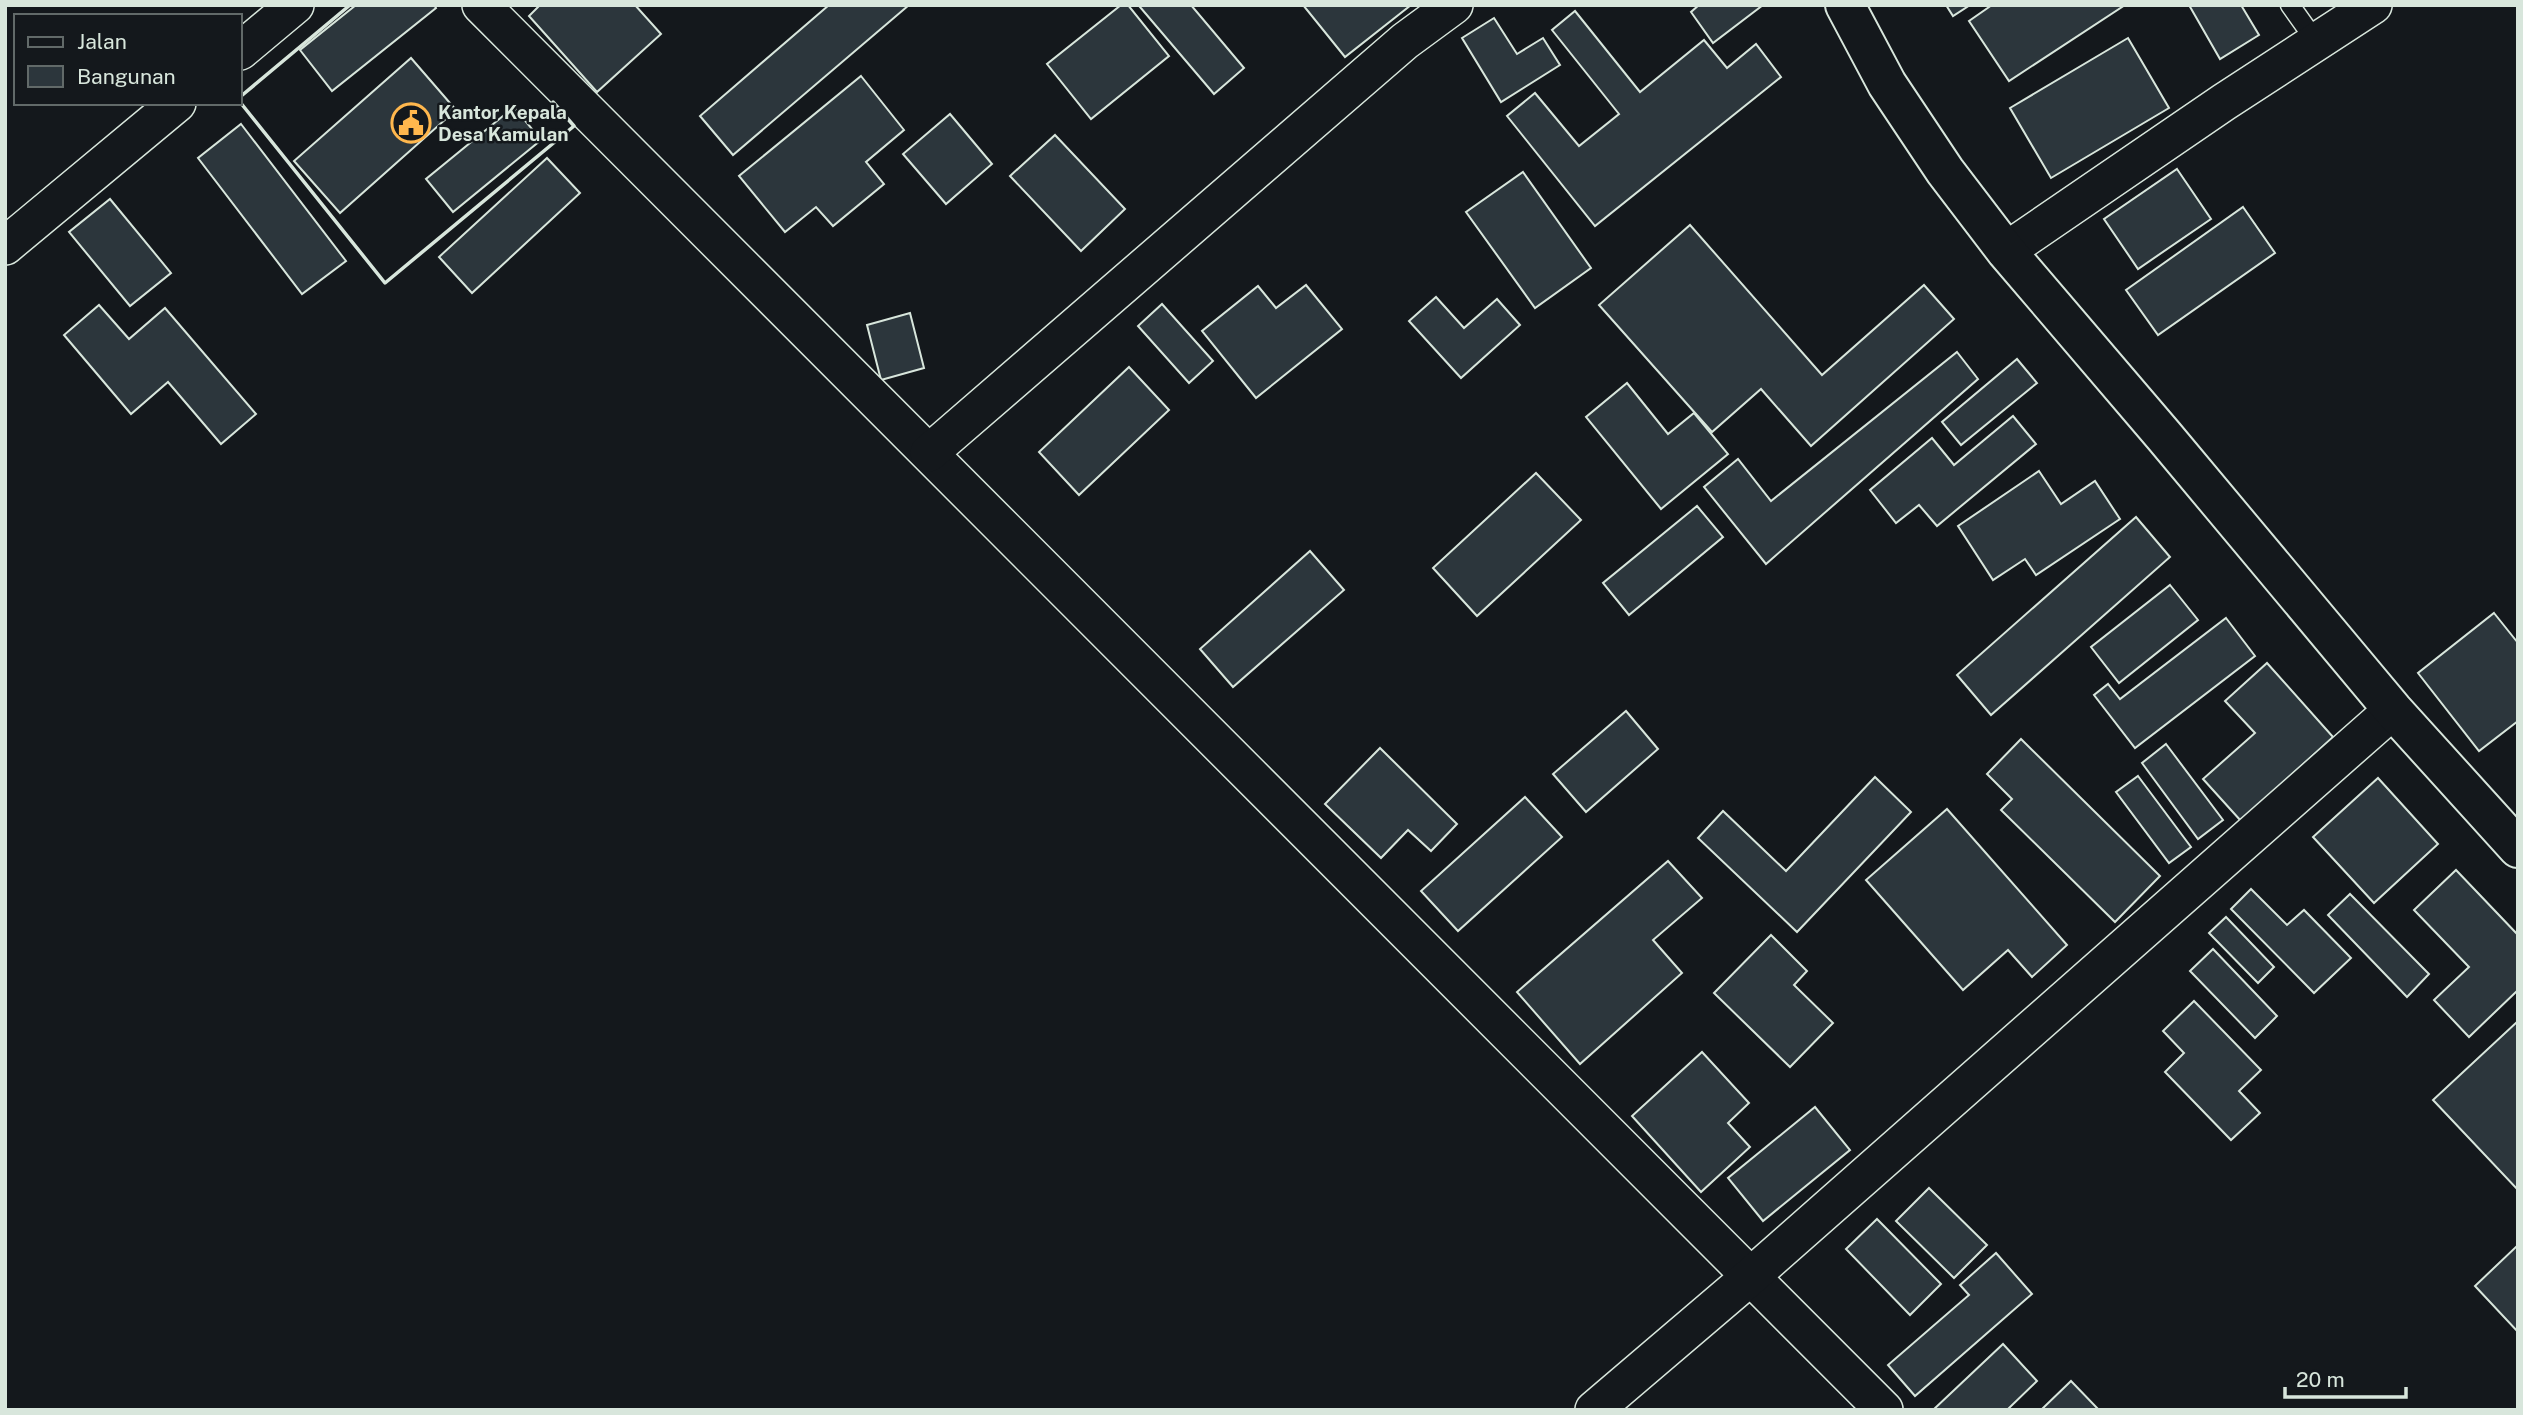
<svg xmlns="http://www.w3.org/2000/svg" width="2523" height="1415" font-family="'Public Sans',sans-serif">
  <rect width="100%" height="100%" fill="#14181c"/>
  <g fill="#2c363c" stroke="#d8e6dc" stroke-width="2">
    <polygon points="356,5 434,5 436,8 332,91 300,50"/>
    <polygon points="540,5 635,5 661,34 597,92 529,16"/>
    <polygon points="829,5 909,5 733,155 700,116"/>
    <polygon points="1121,5 1128,5 1169,56 1091,119 1047,64"/>
    <polygon points="1142,5 1191,5 1244,68 1214,94 1140,7"/>
    <polygon points="1303,5 1411,5 1345,57"/>
    <polygon points="1699,5 1763,5 1713,43 1691,12"/>
    <polygon points="1946,5 1970,5 1953,16"/>
    <polygon points="1992,5 2125,5 2009,81 1969,21"/>
    <polygon points="2189,5 2241,5 2259,35 2220,59"/>
    <polygon points="1575,11 1640,92 1704,40 1727,68 1756,44 1781,77 1595,226 1507,116 1535,93 1579,146 1619,114 1552,30"/>
    <polygon points="1494,18 1517,54 1543,38 1560,65 1501,102 1462,38"/>
    <polygon points="2128,38 2169,108 2051,178 2010,108"/>
    <polygon points="411,58 456,110 340,213 294,161"/>
    <polygon points="861,76 904,130 866,162 884,184 833,226 816,207 785,232 739,176"/>
    <polygon points="514,107 541,140 453,212 426,179"/>
    <polygon points="950,114 992,164 946,204 903,154"/>
    <polygon points="241,124 346,261 302,294 198,158"/>
    <polygon points="1055,135 1125,209 1081,251 1010,176"/>
    <polygon points="547,158 580,193 472,293 439,257"/>
    <polygon points="2177,169 2211,219 2138,269 2104,219"/>
    <polygon points="1523,172 1591,268 1535,308 1466,212"/>
    <polygon points="110,199 171,273 130,306 69,232"/>
    <polygon points="2243,207 2275,253 2158,335 2126,290"/>
    <polygon points="1690,225 1822,375 1924,285 1954,319 1811,446 1761,389 1712,432 1599,305"/>
    <polygon points="1306,285 1342,329 1256,398 1202,331 1258,286 1276,308"/>
    <polygon points="1436,297 1464,328 1497,299 1520,325 1461,378 1409,321"/>
    <polygon points="1162,304 1213,361 1189,383 1138,326"/>
    <polygon points="99,305 129,339 165,308 256,414 221,444 168,382 131,414 64,335"/>
    <polygon points="910,313 924,368 881,380 867,325"/>
    <polygon points="1957,352 1978,379 1766,564 1704,487 1738,459 1771,501"/>
    <polygon points="2017,359 2037,383 1961,445 1942,422"/>
    <polygon points="1129,367 1169,410 1079,495 1039,452"/>
    <polygon points="1627,383 1668,434 1694,413 1728,454 1661,509 1586,417"/>
    <polygon points="2013,416 2036,444 1937,526 1919,505 1896,523 1870,490 1932,438 1954,465"/>
    <polygon points="2039,471 2061,504 2095,481 2120,519 2036,575 2025,559 1993,580 1958,526"/>
    <polygon points="1536,473 1581,520 1477,616 1433,568"/>
    <polygon points="1697,506 1723,537 1629,615 1603,583"/>
    <polygon points="2136,517 2170,557 1991,715 1957,675"/>
    <polygon points="1310,551 1344,590 1233,687 1200,649"/>
    <polygon points="2170,585 2198,620 2119,683 2091,647"/>
    <polygon points="2494,613 2518,643 2518,721 2479,751 2418,673"/>
    <polygon points="2226,618 2255,656 2135,748 2094,695 2108,684 2120,699"/>
    <polygon points="2267,663 2333,737 2241,821 2203,779 2255,733 2225,701"/>
    <polygon points="1626,711 1658,749 1586,812 1553,774"/>
    <polygon points="2021,739 2160,876 2115,922 2001,810 2012,799 1987,774"/>
    <polygon points="2166,744 2223,820 2198,839 2142,763"/>
    <polygon points="1380,748 1457,824 1431,851 1408,830 1381,858 1325,804"/>
    <polygon points="2138,776 2191,847 2169,863 2116,792"/>
    <polygon points="1875,777 1911,812 1797,932 1698,838 1723,811 1786,871"/>
    <polygon points="2378,778 2438,844 2374,903 2313,837"/>
    <polygon points="1525,797 1562,837 1458,931 1421,891"/>
    <polygon points="1947,809 2067,945 2032,977 2008,950 1963,990 1866,880"/>
    <polygon points="1668,861 1702,898 1653,940 1682,973 1580,1064 1517,992"/>
    <polygon points="2456,870 2518,935 2518,990 2469,1037 2434,1000 2469,967 2414,910"/>
    <polygon points="2251,889 2287,925 2304,910 2351,958 2314,993 2231,909"/>
    <polygon points="2350,894 2429,974 2407,997 2328,915"/>
    <polygon points="2226,917 2274,967 2258,983 2209,933"/>
    <polygon points="1771,935 1807,971 1794,985 1833,1023 1790,1067 1714,993"/>
    <polygon points="2213,949 2277,1016 2255,1038 2190,971"/>
    <polygon points="2194,1001 2261,1070 2239,1091 2260,1113 2231,1140 2165,1072 2184,1053 2163,1031"/>
    <polygon points="2518,1021 2518,1190 2433,1100"/>
    <polygon points="1702,1052 1749,1103 1728,1123 1750,1147 1701,1192 1632,1116"/>
    <polygon points="1815,1107 1850,1150 1763,1221 1728,1178"/>
    <polygon points="1929,1188 1987,1245 1954,1278 1896,1221"/>
    <polygon points="1877,1219 1941,1284 1910,1315 1846,1249"/>
    <polygon points="2518,1245 2518,1332 2475,1286"/>
    <polygon points="1996,1253 2032,1294 1915,1396 1888,1365 1969,1295 1960,1285"/>
    <polygon points="2003,1344 2037,1381 2007,1410 1933,1410"/>
    <polygon points="2071,1381 2099,1410 2041,1410"/>
  </g>
  <g fill="none" stroke-linecap="round" stroke-linejoin="round">
    <g stroke="#d8e6dc" stroke-width="21">
      <polyline id="service" points="2290,5 2317,43"/>
    </g>
    <g stroke="#d8e6dc" stroke-width="40">
      <g id="minor">
        <polyline points="481,5 1884,1410"/>
        <polyline points="240,51 295,5"/>
        <polyline points="5,246 177,103"/>
        <polyline points="2006,251 2224,102 2373,5"/>
        <polyline points="929,453 1405,41 1454,5"/>
        <polyline points="1594,1410 1750,1277 2393,710"/>
      </g>
    </g>
    <g stroke="#d8e6dc" stroke-width="42">
      <polyline id="trunk" points="1845,5 1887,84 1945,171 2006,251 2164,436 2393,710 2518,848"/>
    </g>
    <use href="#service" stroke="#14181c" stroke-width="18"/>
    <use href="#minor" stroke="#14181c" stroke-width="37"/>
    <use href="#trunk" stroke="#14181c" stroke-width="38"/>
    <g stroke="#d8e6dc" stroke-width="3.5">
      <polyline points="240,97 350,5"/>
      <polyline points="240,102 385,283 574,126 553,102"/>
    </g>
  </g>
  <defs>
    <g id="civic-ring" transform="scale(2.0125)"><circle r="9.5" fill="#14181c" stroke="#ffb74d" stroke-width="1.5"/><path d="M-.6-6.5H3V-4.5H.6V-3L4-1V1h2V6H-6V1h2V-1L-.6-3ZM-1.2 2.5V6h2.4V2.5Z" fill="#ffb74d"/></g>
  </defs>
  <g fill-rule="evenodd">
    <use href="#civic-ring" x="411" y="123"/>
  </g>
  <g text-anchor="middle" stroke-width="5" stroke-linejoin="round" paint-order="stroke">
    <g font-size="19" font-weight="bold" fill="#d8e6dc" stroke="#14181c" text-anchor="start">
      <text x="438" y="119">Kantor Kepala<tspan x="438" dy="22">Desa Kamulan</tspan></text>
    </g>
  </g>
  <rect width="2523" height="1415" fill="none" stroke="#d8e6dc" stroke-width="14"/>
  <rect x="14" y="14" width="228" height="91" fill="#14181c" stroke="#626a69" stroke-width="2"/>
  <rect x="28" y="37" width="35" height="10" fill="#14181c" stroke="#626a69" stroke-width="2"/>
  <text x="77" y="49" font-size="21" fill="#d8e6dc">Jalan</text>
  <rect x="28" y="66" width="35" height="21" fill="#2c363c" stroke="#626a69" stroke-width="2"/>
  <text x="77" y="84" font-size="21" fill="#d8e6dc">Bangunan</text>
  <path d="M2285 1387v10h121v-10" fill="none" stroke="#d8e6dc" stroke-width="3.5"/>
  <text x="2296" y="1387" font-size="21" fill="#d8e6dc" stroke="#14181c" stroke-width="5" paint-order="stroke">20 m</text>
</svg>
